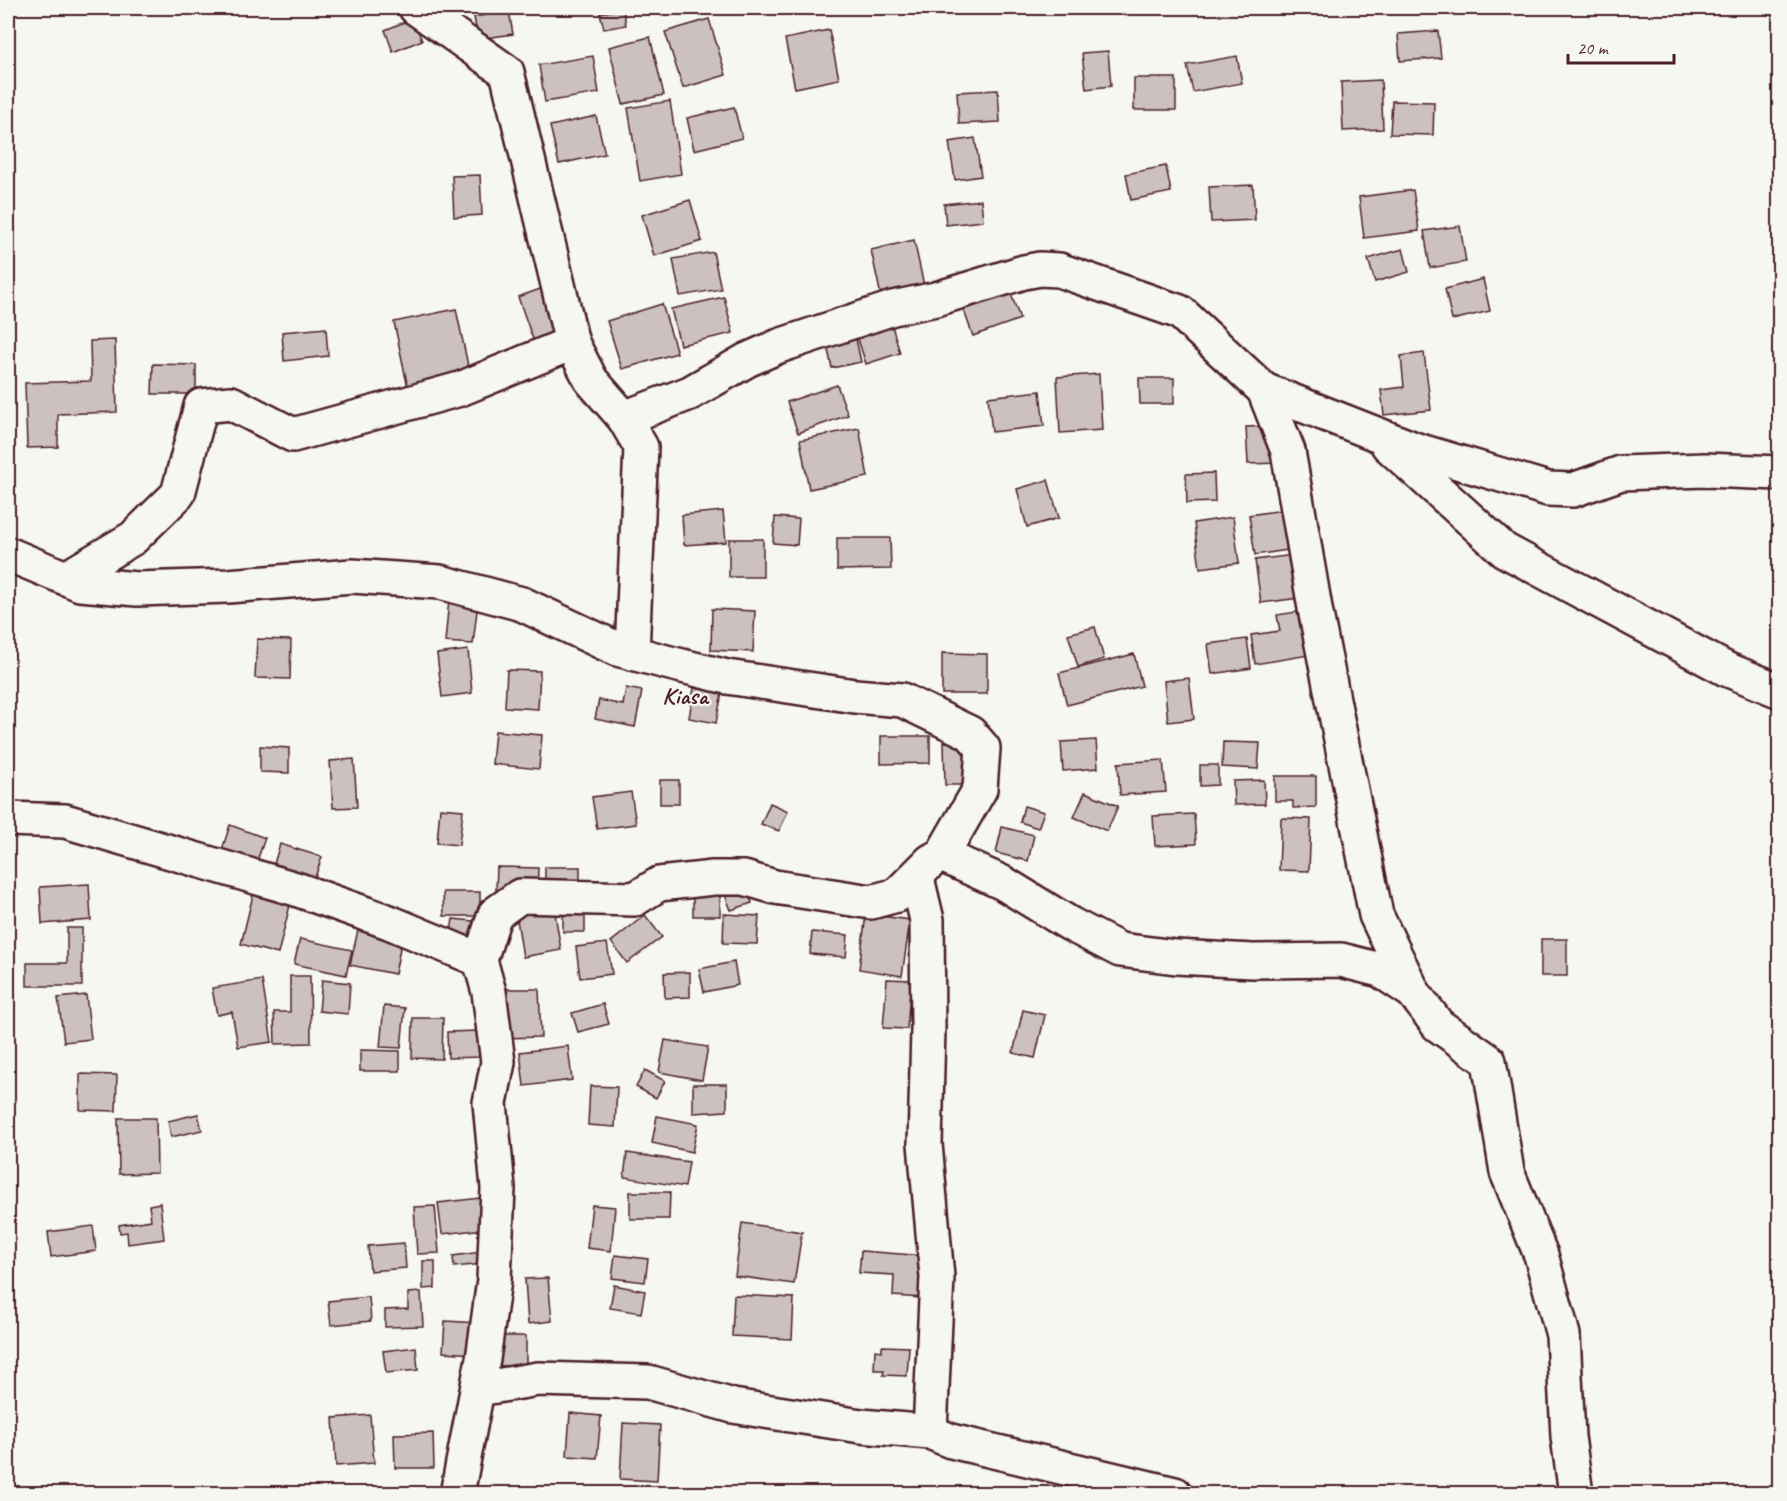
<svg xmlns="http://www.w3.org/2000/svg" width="1787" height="1501" font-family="Caveat,sans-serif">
  <rect width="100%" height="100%" fill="#f6f6f2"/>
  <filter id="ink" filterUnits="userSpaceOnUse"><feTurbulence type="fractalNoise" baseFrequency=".0167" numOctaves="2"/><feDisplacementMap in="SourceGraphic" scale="12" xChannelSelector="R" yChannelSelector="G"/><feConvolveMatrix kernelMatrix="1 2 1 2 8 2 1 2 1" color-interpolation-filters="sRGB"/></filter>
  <g filter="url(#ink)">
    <g fill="#ccc1c0" stroke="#4a1f2b" stroke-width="1.5">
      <polygon points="623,9 626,25 604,29 600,13"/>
      <polygon points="509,11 513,34 478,39 474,17"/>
      <polygon points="412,19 422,40 393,52 385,30"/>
      <polygon points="709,19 726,75 683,88 665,32"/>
      <polygon points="829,30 839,79 795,88 785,39"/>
      <polygon points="1438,31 1441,58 1400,61 1398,34"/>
      <polygon points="650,37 664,95 623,104 609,47"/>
      <polygon points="1108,51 1111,86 1086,89 1082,53"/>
      <polygon points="593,56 599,93 545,102 539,65"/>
      <polygon points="1237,56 1242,83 1193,92 1187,65"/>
      <rect x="1134" y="78" width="42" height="32"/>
      <polygon points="1381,80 1383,129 1343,131 1341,82"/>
      <polygon points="998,90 1000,122 959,124 957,92"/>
      <polygon points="670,101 681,174 640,181 628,108"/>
      <polygon points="1392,101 1434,102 1433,135 1390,134"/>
      <polygon points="734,107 742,138 694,150 687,118"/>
      <polygon points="596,116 605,154 559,164 550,126"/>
      <polygon points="975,138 981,176 955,180 949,142"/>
      <polygon points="1166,166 1171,192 1131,200 1126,174"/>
      <polygon points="480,175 482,215 454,217 452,176"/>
      <polygon points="1253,185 1255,220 1211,222 1209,187"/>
      <polygon points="1413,190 1419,231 1364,238 1359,197"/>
      <polygon points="690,200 702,241 654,256 642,215"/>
      <polygon points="981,200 983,221 946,225 944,204"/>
      <polygon points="1460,226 1466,262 1430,268 1424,231"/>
      <polygon points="914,240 926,295 883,305 871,250"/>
      <polygon points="1403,249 1409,272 1375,282 1368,259"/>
      <polygon points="713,252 721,289 680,296 673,259"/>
      <polygon points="1483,279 1490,311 1452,320 1445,289"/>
      <polygon points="543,288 560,336 535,345 518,297"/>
      <polygon points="1010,291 1020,319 973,336 963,308"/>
      <polygon points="724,297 733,333 680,345 671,309"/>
      <polygon points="662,304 677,353 622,369 607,321"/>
      <polygon points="456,309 470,375 408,388 394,322"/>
      <polygon points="892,326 900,353 866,364 857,336"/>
      <polygon points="326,328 328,356 284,361 282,332"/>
      <polygon points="856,339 861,362 832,368 827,345"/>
      <polygon points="115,340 117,412 58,414 58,447 27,448 25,383 91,381 90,341"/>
      <polygon points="1424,353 1431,410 1384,415 1381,390 1404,387 1401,356"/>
      <polygon points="153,364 196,365 196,394 152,394"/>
      <polygon points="1099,374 1102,430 1060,433 1057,377"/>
      <polygon points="1139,378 1174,378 1174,404 1140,404"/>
      <polygon points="837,385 848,415 798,433 787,402"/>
      <polygon points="1040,391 1044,426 992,432 988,397"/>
      <polygon points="1277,426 1279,463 1248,464 1246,427"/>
      <polygon points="859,428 868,477 809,489 800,440"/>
      <polygon points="1214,473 1215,502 1187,503 1186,474"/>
      <polygon points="1048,480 1059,518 1027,527 1017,489"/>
      <polygon points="1289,509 1294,549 1255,555 1249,515"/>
      <polygon points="723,511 726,542 684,545 682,515"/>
      <polygon points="775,517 799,519 797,545 773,543"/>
      <polygon points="1233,517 1239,563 1200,568 1194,523"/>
      <polygon points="837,538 890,538 891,569 837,570"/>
      <rect x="729" y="539" width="34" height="38"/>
      <polygon points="1293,555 1299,598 1261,603 1255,560"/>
      <polygon points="449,599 478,602 473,644 445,642"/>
      <polygon points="712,609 755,611 753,652 711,650"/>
      <polygon points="1303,611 1309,655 1255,664 1251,635 1280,631 1277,615"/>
      <polygon points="1095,627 1104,659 1078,667 1068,634"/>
      <polygon points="257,639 291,640 290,679 255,678"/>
      <polygon points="1247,639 1251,668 1212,674 1208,644"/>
      <polygon points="468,650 472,693 442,697 437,654"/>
      <polygon points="942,653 987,654 987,694 942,694"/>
      <polygon points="1134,654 1142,686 1067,705 1059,673"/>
      <polygon points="507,670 540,671 538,709 505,707"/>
      <polygon points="1189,678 1194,719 1168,722 1164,681"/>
      <polygon points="626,688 642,691 635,727 595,719 599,700 623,705"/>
      <polygon points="694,688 722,693 716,723 689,718"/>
      <polygon points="495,731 542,735 539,769 492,764"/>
      <polygon points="881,736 930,736 930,763 881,764"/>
      <polygon points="1096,740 1098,768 1063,771 1061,742"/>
      <polygon points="969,741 970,785 945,785 944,742"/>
      <polygon points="1223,742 1260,743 1258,769 1222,767"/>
      <polygon points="260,746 289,748 289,773 260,772"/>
      <polygon points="354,759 357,807 333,808 330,761"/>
      <polygon points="1163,760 1166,792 1120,795 1118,763"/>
      <polygon points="1200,765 1218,765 1218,785 1200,786"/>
      <polygon points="1275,776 1316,776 1316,807 1293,808 1293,801 1275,801"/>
      <rect x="660" y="780" width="19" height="24"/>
      <polygon points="1264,780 1265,804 1234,805 1233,781"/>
      <polygon points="631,792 636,824 597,829 592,797"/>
      <polygon points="1085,792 1118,806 1107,831 1074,817"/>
      <polygon points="770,803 788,811 779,831 761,824"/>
      <polygon points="1024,806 1044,812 1038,828 1020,822"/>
      <polygon points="440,808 463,810 459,845 437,843"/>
      <polygon points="1194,814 1196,844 1155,846 1153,816"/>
      <polygon points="1281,818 1311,819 1309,871 1279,870"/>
      <polygon points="230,825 265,838 257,861 222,850"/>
      <polygon points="1002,827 1034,835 1028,861 996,853"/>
      <polygon points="280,844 322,857 314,880 273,867"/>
      <polygon points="497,867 538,868 537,892 496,891"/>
      <rect x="545" y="867" width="35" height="23"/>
      <polygon points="744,879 752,903 731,910 722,887"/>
      <polygon points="89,884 91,920 42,924 40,887"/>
      <polygon points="254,891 291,901 278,954 241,944"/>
      <polygon points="443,892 480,892 480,916 444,916"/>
      <rect x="693" y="893" width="27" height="23"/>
      <polygon points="553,901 561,950 523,957 515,907"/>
      <rect x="563" y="904" width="22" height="28"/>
      <polygon points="724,914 759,916 757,944 723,943"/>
      <polygon points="866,914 910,920 902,976 859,969"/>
      <polygon points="645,915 662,937 627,963 611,942"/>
      <polygon points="453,919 473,921 471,940 450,938"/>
      <polygon points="67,928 82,928 82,986 27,986 27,963 67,963"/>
      <polygon points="358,930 402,938 395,974 350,965"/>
      <polygon points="812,932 848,935 846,957 810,954"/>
      <polygon points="300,939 352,950 346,975 294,964"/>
      <rect x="1541" y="939" width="26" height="37"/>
      <polygon points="607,943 612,974 580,978 576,947"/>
      <polygon points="734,962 738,985 704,992 699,969"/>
      <polygon points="690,972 690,997 665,998 664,973"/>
      <polygon points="290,976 310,976 311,1043 275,1044 274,1012 290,1012"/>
      <polygon points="887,979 911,980 907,1029 883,1028"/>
      <polygon points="262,980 272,1042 238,1047 232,1012 217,1015 212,988"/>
      <polygon points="322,980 350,983 348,1014 319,1011"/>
      <polygon points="500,989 539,989 541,1037 501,1038"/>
      <polygon points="86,995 91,1039 64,1042 58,998"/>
      <polygon points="603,1004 609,1024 578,1032 572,1013"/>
      <polygon points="384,1006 405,1008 401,1048 380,1047"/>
      <polygon points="1023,1010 1045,1015 1035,1058 1013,1053"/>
      <polygon points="413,1018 443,1018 442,1059 412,1058"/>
      <polygon points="479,1031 480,1057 448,1058 447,1032"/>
      <polygon points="665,1040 708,1047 702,1080 659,1072"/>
      <polygon points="568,1046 572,1080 524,1086 520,1052"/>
      <polygon points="360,1050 400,1051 400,1071 360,1071"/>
      <polygon points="645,1070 665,1081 656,1098 636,1087"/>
      <polygon points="80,1074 117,1075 116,1111 80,1110"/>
      <polygon points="693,1084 727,1084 727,1111 693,1113"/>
      <polygon points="590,1086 617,1087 615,1127 588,1125"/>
      <polygon points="198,1114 202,1130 171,1137 168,1121"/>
      <polygon points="657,1116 698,1124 692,1152 652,1143"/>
      <polygon points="118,1118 156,1118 157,1173 119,1174"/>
      <polygon points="627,1153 689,1162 685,1187 624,1177"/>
      <polygon points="630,1192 670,1192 669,1219 630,1219"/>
      <polygon points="480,1198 484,1229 442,1234 438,1203"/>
      <polygon points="160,1203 164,1239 128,1244 127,1232 120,1233 119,1225 151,1220 149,1205"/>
      <polygon points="592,1205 615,1207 611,1251 587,1248"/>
      <polygon points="435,1206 439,1253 417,1254 414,1207"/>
      <polygon points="742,1223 802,1232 794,1284 735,1276"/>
      <polygon points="93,1226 96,1251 51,1257 48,1232"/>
      <polygon points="404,1243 406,1268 370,1271 368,1246"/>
      <polygon points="861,1251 926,1256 922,1298 893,1296 894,1275 859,1273"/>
      <polygon points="481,1252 483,1264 454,1267 453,1256"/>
      <polygon points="615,1255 648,1259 645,1282 612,1278"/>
      <polygon points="423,1261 435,1261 435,1288 423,1289"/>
      <polygon points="548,1278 552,1321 528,1324 525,1279"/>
      <polygon points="614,1285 645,1291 641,1313 610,1308"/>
      <polygon points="421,1292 423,1326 385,1327 385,1310 408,1309 408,1293"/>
      <polygon points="734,1295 794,1298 792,1339 732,1336"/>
      <polygon points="369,1297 371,1321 331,1325 328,1301"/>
      <polygon points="445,1321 478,1323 476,1354 443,1352"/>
      <polygon points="497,1336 526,1336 526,1366 496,1366"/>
      <polygon points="882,1346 909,1347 907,1376 883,1375 884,1370 874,1370 875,1350 882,1351"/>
      <polygon points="416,1347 418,1370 386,1373 383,1351"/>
      <polygon points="570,1413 601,1416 597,1458 567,1456"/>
      <polygon points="370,1415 374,1463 336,1466 333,1418"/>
      <polygon points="623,1423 660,1425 657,1481 620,1479"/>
      <polygon points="433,1433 434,1468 395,1468 394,1434"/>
    </g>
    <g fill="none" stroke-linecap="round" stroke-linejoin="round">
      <g stroke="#4a1f2b" stroke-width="38">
        <g id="street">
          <polyline points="416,8 507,72 572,343 591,380 624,418 641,447 632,653"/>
          <polyline points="1264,390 1417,450 1548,489 1573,490 1621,473 1705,470 1780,473"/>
          <polyline points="624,418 690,393 747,360 779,346 893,308 936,299 1024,272 1040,269 1059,270 1180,312 1264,390 1288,451 1316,614 1376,915 1413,992"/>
          <polyline points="1388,445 1504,550 1726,669 1780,691"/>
          <polyline points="8,554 80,584 137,589 228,586 352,576 440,582 522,604 617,649 670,663 727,677 855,696 902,700 970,733 983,748 980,789 942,855 931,861 897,895 871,902 775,887 744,878 713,878 659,884 635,899 520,896 495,914 480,960 489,992 498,1062 490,1103 498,1188 494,1280 483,1359 457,1494"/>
          <polyline points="66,578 133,538 178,494 201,406 231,403 293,435 460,389 572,343"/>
          <polyline points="8,819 65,821 296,889 389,922 480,960"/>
          <polyline points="942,855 1003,883 1070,924 1120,950 1176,957 1253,961 1341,960 1380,970 1413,992 1438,1025 1489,1061 1507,1172 1541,1255 1563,1335 1568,1437 1576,1494"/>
          <polyline points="917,878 927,920 928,1029 925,1144 937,1277 930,1432"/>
          <polyline points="478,1389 538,1379 648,1382 733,1406 861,1426 930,1432 951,1441 1175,1494"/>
        </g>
      </g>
      <use href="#street" stroke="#f6f6f2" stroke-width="33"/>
    </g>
  </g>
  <g text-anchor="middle" stroke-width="4.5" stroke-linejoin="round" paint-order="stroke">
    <g font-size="24" font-weight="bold" fill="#4a1f2b" stroke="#f6f6f2">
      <text x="685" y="704">Kiasa</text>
    </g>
  </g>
  <rect width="1787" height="1501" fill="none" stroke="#f6f6f2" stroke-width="30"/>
  <rect x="15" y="15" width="1757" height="1471" fill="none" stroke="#4a1f2b" stroke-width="2" filter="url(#ink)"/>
  <path d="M1568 54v9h106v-9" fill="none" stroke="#4a1f2b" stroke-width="3"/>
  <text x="1577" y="54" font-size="18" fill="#4a1f2b" stroke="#f6f6f2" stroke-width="4.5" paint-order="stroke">20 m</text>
</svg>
